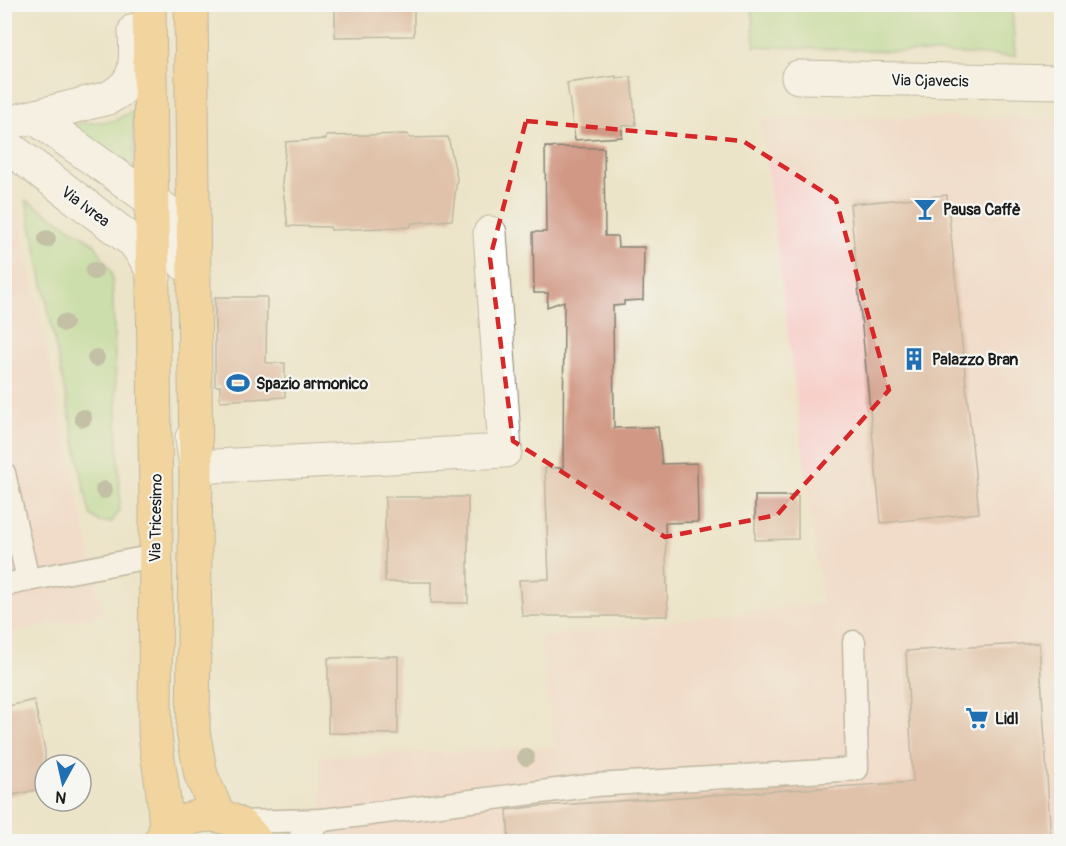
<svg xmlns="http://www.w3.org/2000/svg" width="1066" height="846" font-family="Pangolin,sans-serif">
  <rect width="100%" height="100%" fill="#f6f6f2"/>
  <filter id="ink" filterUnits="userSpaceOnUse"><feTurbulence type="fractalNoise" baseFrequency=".0167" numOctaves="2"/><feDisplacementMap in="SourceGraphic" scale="12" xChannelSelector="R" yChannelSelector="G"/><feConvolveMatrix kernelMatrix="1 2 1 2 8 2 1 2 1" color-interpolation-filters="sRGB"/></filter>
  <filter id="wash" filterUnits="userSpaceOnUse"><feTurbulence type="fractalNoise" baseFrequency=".008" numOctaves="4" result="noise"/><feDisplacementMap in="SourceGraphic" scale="24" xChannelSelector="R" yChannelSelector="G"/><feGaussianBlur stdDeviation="1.35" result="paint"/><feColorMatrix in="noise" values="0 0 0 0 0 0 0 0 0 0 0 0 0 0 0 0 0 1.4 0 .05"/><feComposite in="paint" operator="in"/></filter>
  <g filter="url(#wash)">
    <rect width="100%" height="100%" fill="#ece4c8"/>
    <g fill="#f7d0ca">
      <polygon points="761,118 1061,118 1061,841 322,841 323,820 320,757 555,747 540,637 822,603"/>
      <polygon points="4,201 17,208 103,614 5,633"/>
    </g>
    <g fill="#a5d887" stroke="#607a52" stroke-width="1.5">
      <polygon points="752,5 1012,5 1015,56 754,46"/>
      <polygon points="133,111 133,174 57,125 114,121"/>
      <polygon points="26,200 94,243 112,273 120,500 119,511 112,522 100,522 91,515 88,506"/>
    </g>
    <g id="blocks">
      <g fill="#d19985">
        <polygon points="335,4 414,4 414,36 335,37"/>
        <polygon points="616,76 616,78 631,77 636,125 622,126 622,137 575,140 567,83"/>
        <polygon points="407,134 410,138 448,137 457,178 452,220 412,223 410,227 331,230 330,227 288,226 282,183 286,142 326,139 326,136"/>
        <polygon points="545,147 604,148 605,236 617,236 618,247 644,247 643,300 624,301 624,305 613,306 614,428 658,427 662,464 697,463 698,522 665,523 668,616 522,616 519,580 549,579 545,468 563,468 564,301 547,307 548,293 534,293 533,232 546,232"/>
        <polygon points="947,195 979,513 881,523 850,204"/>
        <polygon points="215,297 267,297 266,363 285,363 285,397 220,401 220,386 215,386"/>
        <polygon points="755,496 798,496 798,539 755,540"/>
        <polygon points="385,497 468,497 468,603 431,603 431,582 385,582"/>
        <polygon points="1039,643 1051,842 509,842 507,810 541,806 913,782 906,651"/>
        <polygon points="398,656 398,734 328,733 328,658"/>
        <polygon points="34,700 45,750 45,788 4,797 4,707"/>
      </g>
    </g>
  </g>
  <g filter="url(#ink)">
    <use href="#blocks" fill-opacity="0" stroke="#848072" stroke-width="1.5"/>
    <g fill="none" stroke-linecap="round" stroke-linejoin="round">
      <g stroke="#848072" stroke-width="25">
        <g id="lane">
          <polyline points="4,473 28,580 155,556"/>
          <polyline points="4,585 28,580"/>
          <polyline points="323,820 596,785 857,769 854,642"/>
          <polyline points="236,822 323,820 297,842"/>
        </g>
      </g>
      <g stroke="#848072" stroke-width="35">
        <g id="street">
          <polyline points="798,77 1062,82"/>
          <path d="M 34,117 L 171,214 C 184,230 184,244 184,264"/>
          <path d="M 4,124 L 108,98 C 140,82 136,62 135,30"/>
          <polyline points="4,144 134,242 148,262 154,278"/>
          <polyline points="192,438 196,467 505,451 490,233"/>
        </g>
      </g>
      <g stroke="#848072" stroke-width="35">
        <g id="primary">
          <path d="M 149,4 L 156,506 L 155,731 C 157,766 167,798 165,833"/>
          <polyline points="191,4 196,467 193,731 201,775 219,816"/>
          <path d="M 159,842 C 185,809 231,804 256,842"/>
        </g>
      </g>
      <use href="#lane" stroke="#fff" stroke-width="22"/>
      <use href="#street" stroke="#fff" stroke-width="33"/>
      <use href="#primary" stroke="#f7c06b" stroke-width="33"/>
    </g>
    <g fill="#90957b">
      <circle cx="47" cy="239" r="9"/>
      <circle cx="94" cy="271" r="9"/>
      <circle cx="64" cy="323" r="9"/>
      <circle cx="96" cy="358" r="9"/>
      <circle cx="83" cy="418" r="9"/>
      <circle cx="104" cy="490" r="9"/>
      <circle cx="526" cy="757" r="9"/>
    </g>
  </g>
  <path d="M0 0H1066V846H0ZM 526,121 L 743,141 L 836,200 L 889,390 L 777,515 L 665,537 L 513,441 L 490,258 Z" fill="#ece4c8" fill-opacity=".55" fill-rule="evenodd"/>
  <path fill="none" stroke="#d62828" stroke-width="4.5" stroke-dasharray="12 8" stroke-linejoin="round" d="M 526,121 L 743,141 L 836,200 L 889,390 L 777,515 L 665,537 L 513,441 L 490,258 Z"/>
  <defs>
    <g id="bar-bare" transform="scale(1.8)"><path d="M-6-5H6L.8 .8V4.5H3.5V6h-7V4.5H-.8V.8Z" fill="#1f6fb2" stroke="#f6f6f2" stroke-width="2.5" paint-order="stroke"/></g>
    <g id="building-bare" transform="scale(1.8)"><path d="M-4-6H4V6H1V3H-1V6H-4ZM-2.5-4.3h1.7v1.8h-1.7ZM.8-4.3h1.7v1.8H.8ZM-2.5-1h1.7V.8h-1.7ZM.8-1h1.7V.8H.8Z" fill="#1f6fb2" stroke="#f6f6f2" stroke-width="2.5" paint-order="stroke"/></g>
    <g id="stadium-bare" transform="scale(1.8)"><path d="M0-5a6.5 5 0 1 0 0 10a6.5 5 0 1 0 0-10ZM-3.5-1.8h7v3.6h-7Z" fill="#1f6fb2" stroke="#f6f6f2" stroke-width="2.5" paint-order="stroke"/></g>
    <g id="supermarket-bare" transform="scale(1.8)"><path d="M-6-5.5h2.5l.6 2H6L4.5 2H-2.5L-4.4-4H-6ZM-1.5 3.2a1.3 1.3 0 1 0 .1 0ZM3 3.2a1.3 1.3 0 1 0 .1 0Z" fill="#1f6fb2" stroke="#f6f6f2" stroke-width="2.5" paint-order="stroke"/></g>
  </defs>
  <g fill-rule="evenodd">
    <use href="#bar-bare" x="925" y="209"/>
    <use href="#building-bare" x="914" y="359"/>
    <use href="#stadium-bare" x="238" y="383"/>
    <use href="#supermarket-bare" x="977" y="718"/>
  </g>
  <g text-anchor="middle" stroke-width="4.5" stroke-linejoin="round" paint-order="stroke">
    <g font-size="16" fill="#1c1c1c" stroke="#f6f6f2">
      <text transform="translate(930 80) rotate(1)" y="6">Via Cjavecis</text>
      <text transform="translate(86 206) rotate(37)" y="6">Via Ivrea</text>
      <text transform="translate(155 518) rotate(-89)" y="6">Via Tricesimo</text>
    </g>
    <g font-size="16" font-weight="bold" fill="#1c1c1c" stroke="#f6f6f2" text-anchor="start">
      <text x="943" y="215">Pausa Caffè</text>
      <text x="932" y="365">Palazzo Bran</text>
      <text x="256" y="389">Spazio armonico</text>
      <text x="995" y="724">Lidl</text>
    </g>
  </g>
  <rect width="1066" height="846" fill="none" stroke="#f6f6f2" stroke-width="24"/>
  <g transform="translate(63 783) rotate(188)"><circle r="28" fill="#f6f6f2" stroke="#9f9f9c" stroke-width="1.5"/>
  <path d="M0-4.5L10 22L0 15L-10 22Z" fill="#1f6fb2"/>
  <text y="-9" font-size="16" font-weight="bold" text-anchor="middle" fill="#1c1c1c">N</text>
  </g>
</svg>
